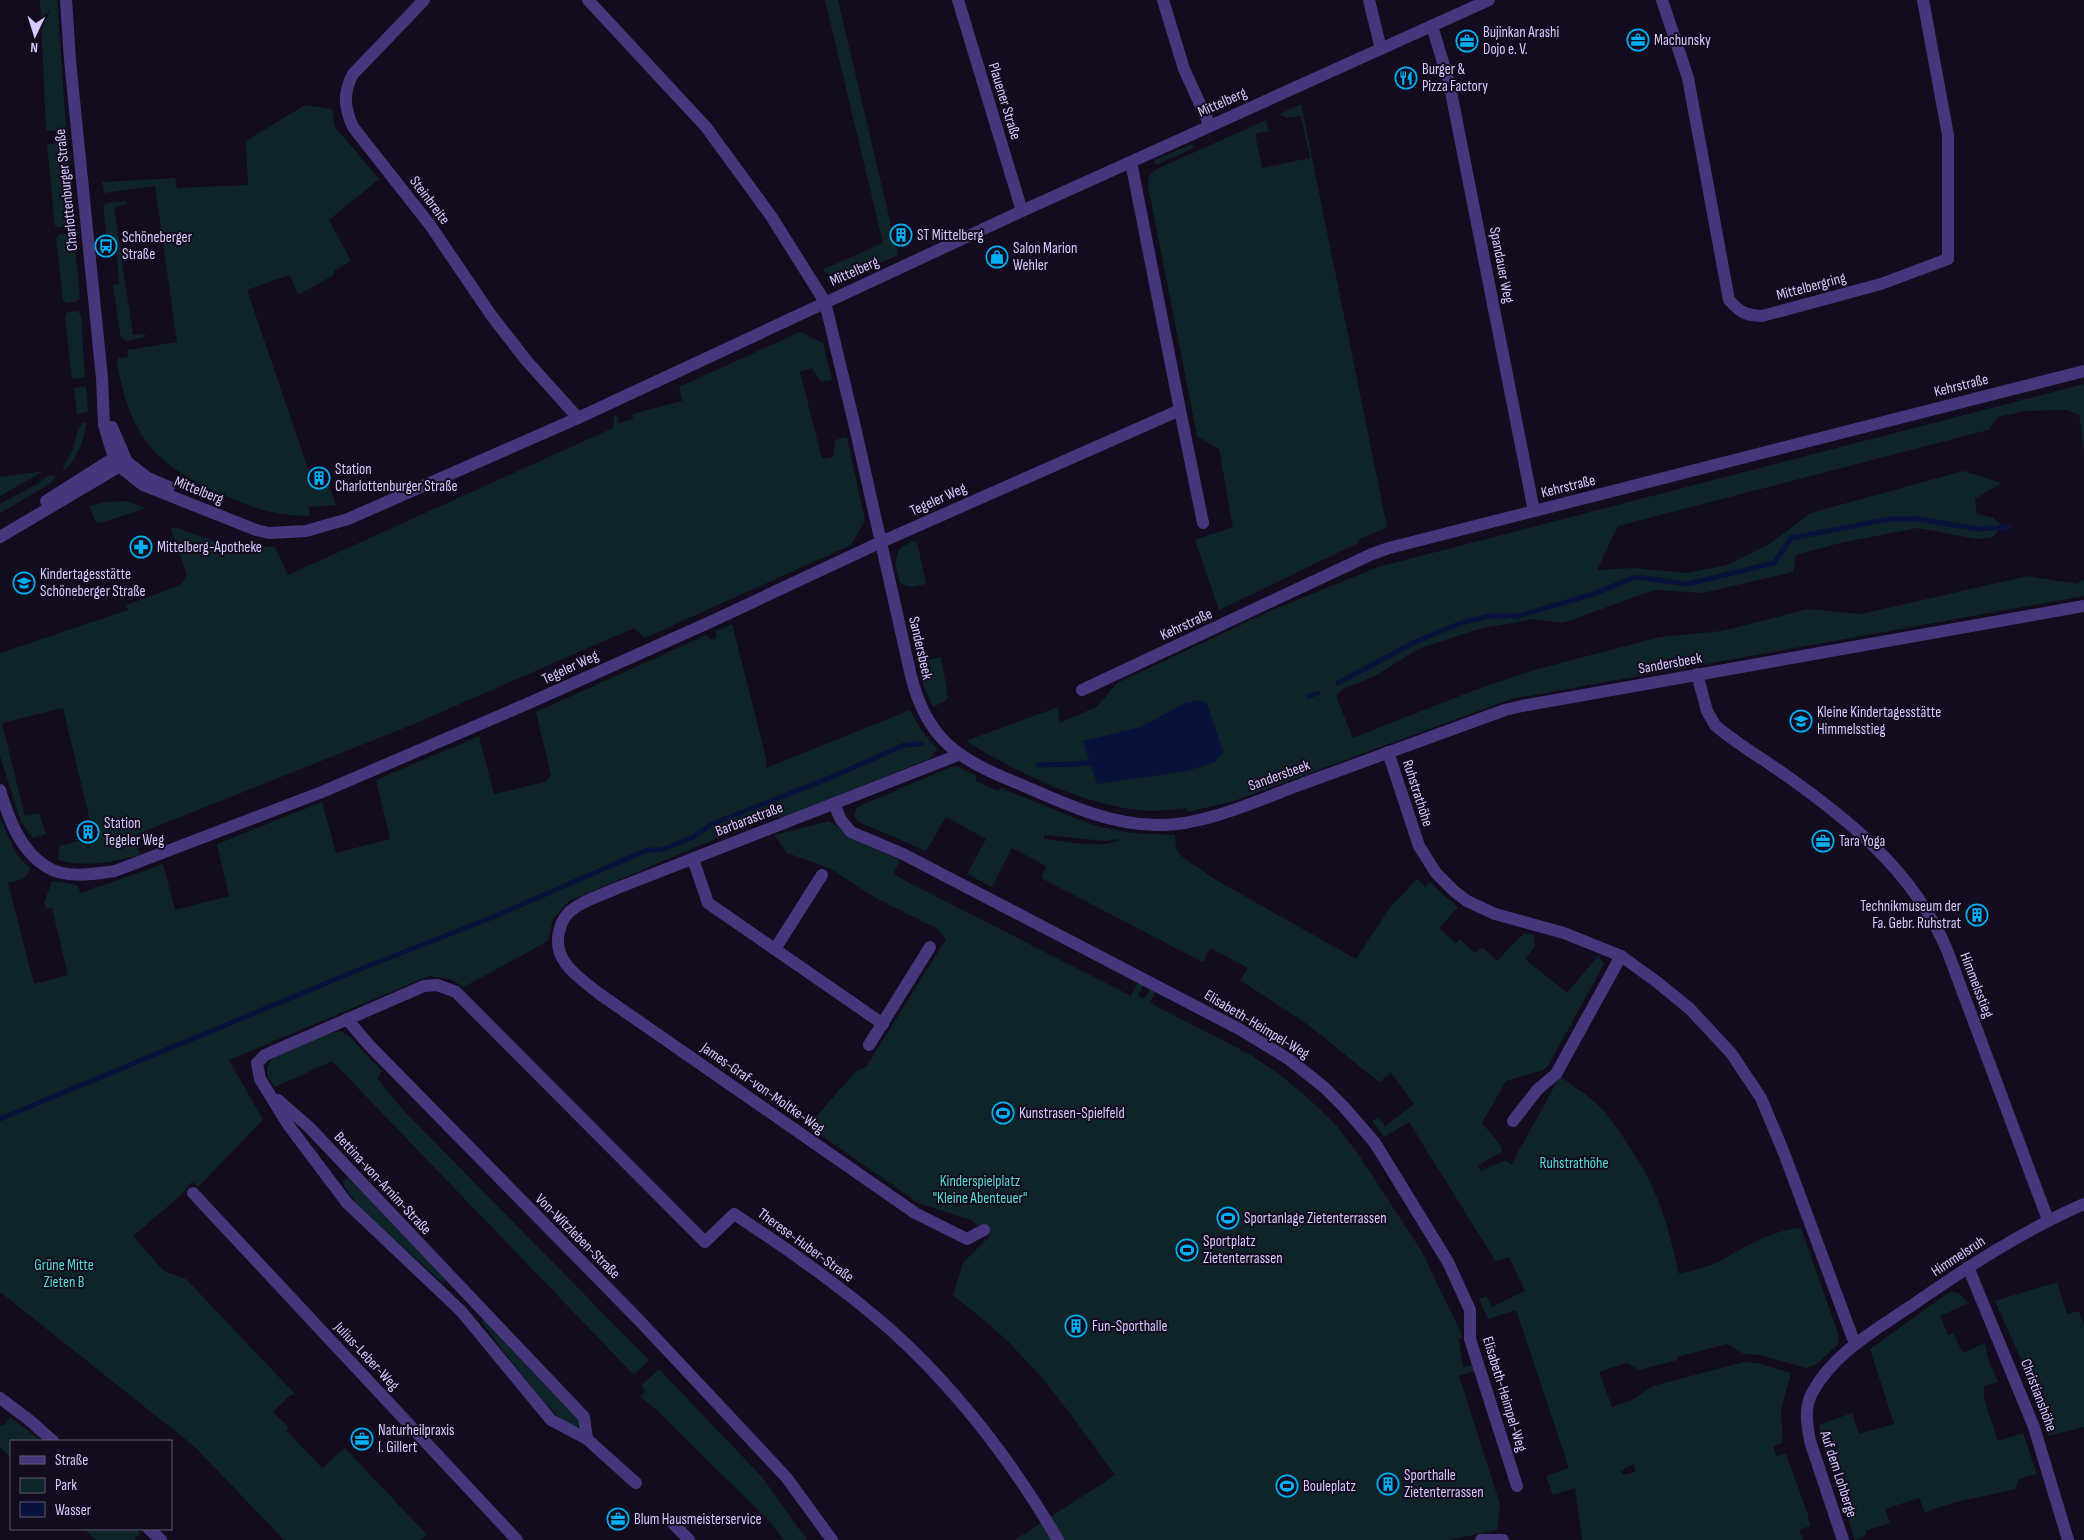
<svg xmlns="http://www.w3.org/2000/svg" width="2084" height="1540" font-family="'Sofia Sans Condensed',sans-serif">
  <rect width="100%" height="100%" fill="#120c1e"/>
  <g fill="#0f2428" fill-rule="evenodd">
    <path d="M 40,0 L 57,0 L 66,126 C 60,131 53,133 46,129 Z"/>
    <polygon points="825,0 838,0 898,255 842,279 834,278 822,270 883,243"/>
    <polygon points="1301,104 1387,527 1358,540 1358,543 1219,610 1195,540 1233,527 1219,449 1197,436 1148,186 1149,176 1157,169 1266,120 1269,131 1255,134 1262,168 1310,158 1301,116 1287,118 1280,114"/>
    <path d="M 305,105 L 332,109 L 335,127 L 379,179 L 329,220 L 351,261 L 334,271 L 334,275 L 298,295 L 290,275 L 247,290 L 315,489 L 329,485 L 336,505 L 309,507 L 309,516 C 279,516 255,509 228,497 C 158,468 129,438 117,361 L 119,358 L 128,357 L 127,350 L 177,342 L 155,186 L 104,193 L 102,182 L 175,178 L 177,188 L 248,185 L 246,141 Z"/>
    <path d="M 67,141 L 74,221 C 69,226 62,229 55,226 L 47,145 Z"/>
    <polygon points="1192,144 1194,148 1156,165 1154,160"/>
    <polygon points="126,201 127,205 114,207 133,335 145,334 145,337 127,341 121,338 113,285 119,284 117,251 108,245 103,206 106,203"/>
    <polygon points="60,234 71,234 74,236 80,298 75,302 67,303 63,300 56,239"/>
    <polygon points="77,311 81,315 85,377 72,379 65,317 67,312"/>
    <path d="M 800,332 L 823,343 L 832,380 L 821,382 L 812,368 L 800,372 L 822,459 L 833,457 L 835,440 L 847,437 L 865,520 L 851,545 L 645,638 L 634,628 L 414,724 L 133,836 L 140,855 C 111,862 87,868 58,860 L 59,846 L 94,837 L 63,708 L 2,723 L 25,816 L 39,813 L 46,834 L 33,838 L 21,822 L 0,756 L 0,653 L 128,610 L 126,605 L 181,585 L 187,576 L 171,529 L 175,527 L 240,551 L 253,546 L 275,547 L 288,575 L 613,428 L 614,416 L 617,415 L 619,423 L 633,419 L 632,414 L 682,401 L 679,387 Z"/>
    <path d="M 2084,384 L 2084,451 L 2079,415 L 2067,410 L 2026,411 L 1998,417 L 1988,430 L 1618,526 L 1597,570 L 1634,568 L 1687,573 L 1727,565 L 1771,543 L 1811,513 L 1963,471 L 2002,483 L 1975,499 L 1977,514 L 1993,518 L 2003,526 L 1993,537 L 1978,539 L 1917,528 L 1840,543 L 1796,555 L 1793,572 L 1703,593 L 1654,590 L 1563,623 L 1533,619 L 1479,629 L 1418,649 L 1377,675 L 1343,689 L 1336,696 L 1353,738 L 1475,690 L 1534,670 L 1660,637 L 1722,631 L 1808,609 L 1861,614 L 2028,576 L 2077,584 L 2084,580 L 2084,596 L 1511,699 L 1234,801 L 1188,812 L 1186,808 C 1174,809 1160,811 1148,811 C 1088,807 1017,773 966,741 L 1058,707 L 1060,723 L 1098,706 L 1117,683 L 1277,608 L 1378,567 Z"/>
    <polygon points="86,386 88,412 77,414 74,388"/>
    <path d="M 83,423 L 87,423 C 83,440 79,458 64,470 L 63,467 L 73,449 L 78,429 Z"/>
    <polygon points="44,471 0,496 0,477"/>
    <polygon points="49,475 57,477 43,488 0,513 0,504 39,483"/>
    <polygon points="126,501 146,508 101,523 96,522 89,506 107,502"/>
    <polygon points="912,541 917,542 926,584 910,587 900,583 895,563 899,549"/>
    <polygon points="732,624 766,758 766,768 910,710 922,731 937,749 931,758 788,816 762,819 569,901 553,919 548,941 464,987 450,979 429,976 229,1060 263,1120 198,1187 192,1182 180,1196 133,1236 164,1271 186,1279 295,1394 289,1396 273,1412 289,1428 286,1430 322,1468 345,1448 427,1535 421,1540 284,1540 194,1446 0,1292 0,818 17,855 31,869 23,879 8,883 34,984 68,975 52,908 47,909 44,903 52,881 77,885 81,893 163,864 175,910 229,896 217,844 322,802 336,853 390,839 376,780 479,736 494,794 545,782 551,775 536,712 706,635 712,640 716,638 716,631"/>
    <polygon points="941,657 948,697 945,701 933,707 923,685 918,662"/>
    <path d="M 957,766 L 976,776 L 976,781 L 998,791 L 1001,788 L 1082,821 L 1101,827 L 1132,833 L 1175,835 L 1176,849 L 1180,855 L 1216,880 L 1356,959 L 1392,905 L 1417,879 L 1425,887 L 1430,882 L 1443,895 L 1458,907 L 1439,928 L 1456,943 L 1460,939 L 1475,953 L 1482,947 L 1497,961 L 1524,933 L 1534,935 L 1535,946 L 1525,959 L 1567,993 L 1598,956 L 1604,964 L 1548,1066 L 1543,1070 L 1506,1081 L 1482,1123 L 1501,1146 L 1502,1152 L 1478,1165 L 1482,1173 L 1483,1170 L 1506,1160 L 1511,1165 L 1560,1076 C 1572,1085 1586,1094 1597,1104 C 1608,1115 1617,1128 1625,1140 C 1657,1186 1667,1220 1679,1274 C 1691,1271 1704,1268 1716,1263 C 1743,1249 1770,1230 1801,1228 L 1839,1336 L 1838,1344 L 1817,1364 L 1806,1368 L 1759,1355 L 1744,1354 L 1727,1344 L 1677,1357 L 1677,1360 L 1639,1370 L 1627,1363 L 1599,1372 L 1612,1407 L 1630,1401 L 1653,1386 L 1744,1362 L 1757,1363 L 1791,1373 L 1781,1410 L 1783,1443 L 1773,1446 L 1776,1456 L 1786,1454 L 1808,1515 L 1810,1526 L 1799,1530 L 1803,1540 L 1582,1540 L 1575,1488 L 1553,1495 L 1546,1476 L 1569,1468 L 1516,1310 L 1488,1319 L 1479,1299 L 1486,1296 L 1492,1307 L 1525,1291 L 1509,1257 L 1496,1262 L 1409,1122 L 1384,1137 L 1372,1121 L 1378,1117 L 1385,1126 L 1414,1104 L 1391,1073 L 1379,1082 L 1307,1024 L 1240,980 L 1248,968 L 1210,948 L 1203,962 L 1189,955 L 1041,878 L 1046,866 L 1012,848 L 992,887 L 967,874 L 986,839 L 946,817 L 926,851 L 861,823 L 854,817 L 857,807 L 951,767 ZM 1044,835 L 1105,841 L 1121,839 C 1107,850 1062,841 1044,839 ZM 1634,1464 L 1635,1472 L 1623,1475 L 1620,1471 Z"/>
    <path d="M 829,821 L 859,842 L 900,860 L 893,874 L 904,880 L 1131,996 L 1138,982 L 1144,985 L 1138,996 L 1144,999 L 1151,988 L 1156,991 L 1150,1003 L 1251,1055 L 1283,1077 L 1309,1099 L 1338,1127 L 1360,1157 L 1421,1250 L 1463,1337 L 1459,1339 L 1463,1367 L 1472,1365 L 1474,1371 L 1459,1376 L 1500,1504 L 1497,1530 L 1449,1540 L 1015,1540 L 1115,1475 C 1084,1433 1054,1388 1017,1351 C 998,1330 975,1313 953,1295 L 963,1263 L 990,1236 L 971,1220 L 918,1203 L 808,1126 L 855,1072 L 866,1067 L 946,939 L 936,928 L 876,898 L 829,868 L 787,853 L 774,835 Z"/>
    <path d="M 341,1031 L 350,1037 L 382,1071 L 377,1078 L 403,1110 L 649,1360 L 634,1375 L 332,1061 L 275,1087 C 265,1076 264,1067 275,1056 L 328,1034 Z"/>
    <polygon points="347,1178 352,1179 447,1280 443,1283 362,1211 344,1186 344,1181"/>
    <polygon points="2057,1282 2067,1314 2079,1311 2084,1325 2084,1427 2048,1436 2023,1364 1995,1301"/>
    <path d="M 1953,1292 L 1959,1293 L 1969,1303 L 1940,1316 L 1948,1335 L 1953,1333 L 1963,1353 L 1985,1343 L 1988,1359 L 1998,1382 L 1984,1386 L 1984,1399 L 1998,1441 L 2023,1433 L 2037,1474 L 2019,1479 L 2015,1489 C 1985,1497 1953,1500 1925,1513 L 1919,1498 L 1885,1509 L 1890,1523 L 1866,1531 L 1866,1535 L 1855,1540 L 1821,1439 L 1819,1425 L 1852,1413 L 1859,1434 L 1894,1424 L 1870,1349 L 1948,1293 Z"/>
    <path d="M 485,1319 L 580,1420 L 580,1424 L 576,1428 C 557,1427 496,1340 481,1321 Z"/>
    <polygon points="659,1369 762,1477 807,1540 784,1540 770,1522 650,1404 640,1397 646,1391 641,1386"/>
    <polygon points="10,1417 40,1440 11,1441 11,1458 0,1447 0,1424 3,1426"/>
    <polygon points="84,1529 136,1529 140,1533 134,1540 96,1540"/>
  </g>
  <polygon fill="#09123a" points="1199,700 1207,703 1223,752 1215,762 1187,771 1097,784 1083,741 1141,727 1185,703"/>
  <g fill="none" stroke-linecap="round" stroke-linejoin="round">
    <g stroke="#09123a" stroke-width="5">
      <polyline points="1338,683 1415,642 1461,623 1489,616 1518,616 1593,594 1636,577 1688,584 1774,563 1791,538 1890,519 1919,519 1978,529 2010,527"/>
      <polyline points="1309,696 1318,693"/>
      <polyline points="1038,765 1076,764 1095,762"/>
      <polyline points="0,1119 353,972 493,917 647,850 662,850 693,837 712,824 832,777 904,745 922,744"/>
    </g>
    <g stroke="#46377d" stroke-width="12">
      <polyline points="66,0 70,60 102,378 104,425 114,458 119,466 143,485 256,530 269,533 306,531 348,519 578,418 1022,211 1489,0"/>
      <path d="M 424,0 L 353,74 C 343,93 344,107 353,127 L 430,225 L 491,315 L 526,360 L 578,418"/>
      <path d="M 588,0 L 706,127 L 771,216 L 825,302 L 855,427 L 911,676 C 927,740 958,759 1017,783 C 1061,802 1108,825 1157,825 C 1204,826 1259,800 1302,784 C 1370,759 1438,734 1505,710 L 1522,706 L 2084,606"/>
      <polyline points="958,0 1022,211"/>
      <polyline points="1163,0 1184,69 1210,126"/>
      <polyline points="1369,0 1381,49"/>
      <path d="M 1662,0 L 1688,78 L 1729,300 C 1741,313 1745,315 1762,316 L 1881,284 L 1948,259 L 1948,135 L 1923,0"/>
      <polyline points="1432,26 1449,82 1534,511"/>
      <polyline points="1180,410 1203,523"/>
      <polyline points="112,427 127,462 148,478 169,487"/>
      <polyline points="46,501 120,454"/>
      <polyline points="0,537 125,463"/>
      <path d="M 1697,674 L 1707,711 L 1715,725 C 1734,742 1757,755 1777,769 C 1846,817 1914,871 1947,950 L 2048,1220"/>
      <polyline points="1082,690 1372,554 1389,548 2084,371"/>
      <polyline points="1388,752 1419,846 1436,873 1454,891 1467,901 1495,914 1564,933 1621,956 1657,982 1690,1009 1731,1053 1761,1098 1784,1153 1855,1344"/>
      <path d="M 958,755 L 615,889 C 602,895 587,899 576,907 C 567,912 561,922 559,932 C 552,962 580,978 601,995 L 915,1213 L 967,1239 L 984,1230"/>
      <path d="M 0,790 C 8,817 20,851 47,867 C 65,879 94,874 115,871 L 322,792 L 529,703 L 708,623 L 881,542 L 1180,410 L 1131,162"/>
      <polyline points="834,804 841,820 851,832 903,854 1241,1030 1290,1060 1325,1088 1344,1107 1375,1143 1448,1262 1470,1310 1470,1339 1517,1486"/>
      <polyline points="693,859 708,903 883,1024"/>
      <polyline points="775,949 822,875"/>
      <polyline points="347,1019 369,1045 638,1319 786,1477 832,1540"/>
      <polyline points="869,1045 930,947"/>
      <polyline points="278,1100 309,1127 584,1417 587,1439"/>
      <polyline points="1513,1121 1538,1089 1556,1074 1621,956"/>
      <polyline points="193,1193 517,1540"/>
      <polyline points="1968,1267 2034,1427 2068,1540"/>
      <polyline points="0,1398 28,1419 53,1441"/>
      <path d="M 636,1483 L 587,1439 L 551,1420 L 461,1311 L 347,1203 L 289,1126 L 260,1079 L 257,1063 L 265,1055 L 424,986 L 437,985 L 456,992 L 705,1242 L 734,1214 C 789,1250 844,1288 893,1332 C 959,1392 1013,1463 1058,1540"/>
      <polyline points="670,1520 689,1540"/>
      <polyline points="149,1529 161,1540"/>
      <polyline points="1481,1540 1503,1540"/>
      <path d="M 1843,1540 L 1810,1441 C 1807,1425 1804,1408 1812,1393 C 1833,1354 1875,1330 1911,1306 C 1966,1268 2022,1231 2084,1204"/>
    </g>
  </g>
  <defs>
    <g id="office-ring" transform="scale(1.125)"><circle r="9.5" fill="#120c1e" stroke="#01b0f3" stroke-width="1.5"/><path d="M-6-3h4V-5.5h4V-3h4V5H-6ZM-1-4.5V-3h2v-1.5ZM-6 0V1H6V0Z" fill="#01b0f3"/></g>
    <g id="restaurant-ring" transform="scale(1.125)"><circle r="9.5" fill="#120c1e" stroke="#01b0f3" stroke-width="1.5"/><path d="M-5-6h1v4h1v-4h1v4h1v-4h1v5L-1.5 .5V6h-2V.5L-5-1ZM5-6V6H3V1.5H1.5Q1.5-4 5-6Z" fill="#01b0f3"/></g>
    <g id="building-ring" transform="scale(1.125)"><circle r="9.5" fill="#120c1e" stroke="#01b0f3" stroke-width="1.5"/><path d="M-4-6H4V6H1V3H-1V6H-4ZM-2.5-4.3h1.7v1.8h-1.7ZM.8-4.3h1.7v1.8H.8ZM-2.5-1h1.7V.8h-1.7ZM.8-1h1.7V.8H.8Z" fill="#01b0f3"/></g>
    <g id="bus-ring" transform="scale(1.125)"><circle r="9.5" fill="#120c1e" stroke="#01b0f3" stroke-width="1.5"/><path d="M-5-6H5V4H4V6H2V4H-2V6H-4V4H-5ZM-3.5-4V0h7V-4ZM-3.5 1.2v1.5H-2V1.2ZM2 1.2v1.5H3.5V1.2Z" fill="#01b0f3"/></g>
    <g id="shop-ring" transform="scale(1.125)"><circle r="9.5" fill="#120c1e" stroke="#01b0f3" stroke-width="1.5"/><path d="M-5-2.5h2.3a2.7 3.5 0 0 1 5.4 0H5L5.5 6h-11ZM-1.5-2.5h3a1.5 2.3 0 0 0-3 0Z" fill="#01b0f3"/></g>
    <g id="pharmacy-ring" transform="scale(1.125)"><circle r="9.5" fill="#120c1e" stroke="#01b0f3" stroke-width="1.5"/><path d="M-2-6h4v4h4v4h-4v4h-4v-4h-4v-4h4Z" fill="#01b0f3"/></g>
    <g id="school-ring" transform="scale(1.125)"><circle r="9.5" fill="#120c1e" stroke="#01b0f3" stroke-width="1.5"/><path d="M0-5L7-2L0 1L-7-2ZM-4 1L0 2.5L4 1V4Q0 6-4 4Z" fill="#01b0f3"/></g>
    <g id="stadium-ring" transform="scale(1.125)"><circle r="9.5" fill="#120c1e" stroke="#01b0f3" stroke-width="1.5"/><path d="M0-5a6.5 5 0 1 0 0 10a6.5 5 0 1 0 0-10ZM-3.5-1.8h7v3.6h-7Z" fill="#01b0f3"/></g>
  </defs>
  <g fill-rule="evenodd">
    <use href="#office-ring" x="1638" y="40"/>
    <use href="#office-ring" x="1467" y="41"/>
    <use href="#restaurant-ring" x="1406" y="78"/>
    <use href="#building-ring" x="901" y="235"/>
    <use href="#bus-ring" x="106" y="246"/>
    <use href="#shop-ring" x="997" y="257"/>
    <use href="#building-ring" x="319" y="478"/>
    <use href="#pharmacy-ring" x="141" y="547"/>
    <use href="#school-ring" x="24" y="583"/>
    <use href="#school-ring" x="1801" y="721"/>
    <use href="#building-ring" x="88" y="832"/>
    <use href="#office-ring" x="1823" y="841"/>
    <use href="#building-ring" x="1977" y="915"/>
    <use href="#stadium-ring" x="1003" y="1113"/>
    <use href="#stadium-ring" x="1228" y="1218"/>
    <use href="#stadium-ring" x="1187" y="1250"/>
    <use href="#building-ring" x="1076" y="1326"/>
    <use href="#office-ring" x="362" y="1439"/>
    <use href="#building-ring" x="1388" y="1484"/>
    <use href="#stadium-ring" x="1287" y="1486"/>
    <use href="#office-ring" x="618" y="1519"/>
  </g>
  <g text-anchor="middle" stroke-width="4" stroke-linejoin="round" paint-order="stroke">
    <g font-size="15" fill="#d8c9ff" stroke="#120c1e" text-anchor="start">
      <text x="1483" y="37">Bujinkan Arashi<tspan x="1483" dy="17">Dojo e. V.</tspan></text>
      <text x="1654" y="45">Machunsky</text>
      <text x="1422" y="74">Burger &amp;<tspan x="1422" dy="17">Pizza Factory</tspan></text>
      <text x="917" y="240">ST Mittelberg</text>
      <text x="122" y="242">Schöneberger<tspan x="122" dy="17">Straße</tspan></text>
      <text x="1013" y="253">Salon Marion<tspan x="1013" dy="17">Wehler</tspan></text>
      <text x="335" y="474">Station<tspan x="335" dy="17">Charlottenburger Straße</tspan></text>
      <text x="157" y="552">Mittelberg-Apotheke</text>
      <text x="40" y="579">Kindertagesstätte<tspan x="40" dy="17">Schöneberger Straße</tspan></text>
      <text x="1817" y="717">Kleine Kindertagesstätte<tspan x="1817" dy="17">Himmelsstieg</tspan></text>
      <text x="104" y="828">Station<tspan x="104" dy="17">Tegeler Weg</tspan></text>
      <text x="1839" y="846">Tara Yoga</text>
      <text x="1961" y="911" text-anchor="end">Technikmuseum der<tspan x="1961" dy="17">Fa. Gebr. Ruhstrat</tspan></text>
      <text x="1019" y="1118">Kunstrasen-Spielfeld</text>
      <text x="1244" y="1223">Sportanlage Zietenterrassen</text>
      <text x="1203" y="1246">Sportplatz<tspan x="1203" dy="17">Zietenterrassen</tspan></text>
      <text x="1092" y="1331">Fun-Sporthalle</text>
      <text x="378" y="1435">Naturheilpraxis<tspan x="378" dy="17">I. Gillert</tspan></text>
      <text x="1404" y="1480">Sporthalle<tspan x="1404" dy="17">Zietenterrassen</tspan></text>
      <text x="1303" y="1491">Bouleplatz</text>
      <text x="634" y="1524">Blum Hausmeisterservice</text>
    </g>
    <g font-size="15" fill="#d8c9ff" stroke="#120c1e">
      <text transform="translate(1005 101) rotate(73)" y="5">Plauener Straße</text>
      <text transform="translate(1222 102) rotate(-24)" y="5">Mittelberg</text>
      <text transform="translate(66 190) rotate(-96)" y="5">Charlottenburger Straße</text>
      <text transform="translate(430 200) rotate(53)" y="5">Steinbreite</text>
      <text transform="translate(1502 265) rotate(79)" y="5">Spandauer Weg</text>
      <text transform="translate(854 271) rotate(-24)" y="5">Mittelberg</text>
      <text transform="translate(1811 286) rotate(-15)" y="5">Mittelbergring</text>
      <text transform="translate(1961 385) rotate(-14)" y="5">Kehrstraße</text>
      <text transform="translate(1568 486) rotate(-14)" y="5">Kehrstraße</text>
      <text transform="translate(199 490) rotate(22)" y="5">Mittelberg</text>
      <text transform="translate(938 499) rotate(-24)" y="5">Tegeler Weg</text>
      <text transform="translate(1186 624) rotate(-25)" y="5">Kehrstraße</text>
      <text transform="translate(921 648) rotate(77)" y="5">Sandersbeek</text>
      <text transform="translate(1670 663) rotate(-10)" y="5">Sandersbeek</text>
      <text transform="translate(570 667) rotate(-25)" y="5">Tegeler Weg</text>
      <text transform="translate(1279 775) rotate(-20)" y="5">Sandersbeek</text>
      <text transform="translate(1418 793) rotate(72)" y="5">Ruhstrathöhe</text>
      <text transform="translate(749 819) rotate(-21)" y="5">Barbarastraße</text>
      <text transform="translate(1977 985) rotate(69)" y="5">Himmelsstieg</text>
      <text transform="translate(1257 1024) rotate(31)" y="5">Elisabeth-Heimpel-Weg</text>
      <text transform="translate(763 1088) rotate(35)" y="5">James-Graf-von-Moltke-Weg</text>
      <text transform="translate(383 1183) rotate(47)" y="5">Bettina-von-Arnim-Straße</text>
      <text transform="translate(578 1236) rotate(45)" y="5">Von-Witzleben-Straße</text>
      <text transform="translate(806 1245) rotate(36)" y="5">Therese-Huber-Straße</text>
      <text transform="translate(1958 1256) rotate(-33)" y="5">Himmelsruh</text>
      <text transform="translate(367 1356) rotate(47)" y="5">Julius-Leber-Weg</text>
      <text transform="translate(1505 1394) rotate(73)" y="5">Elisabeth-Heimpel-Weg</text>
      <text transform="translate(2039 1395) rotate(69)" y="5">Christianshöhe</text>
      <text transform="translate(1839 1474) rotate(72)" y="5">Auf dem Lohberge</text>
    </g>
    <g font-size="15" fill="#56ded4" stroke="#120c1e">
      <text x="1574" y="1168">Ruhstrathöhe</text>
      <text x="980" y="1186">Kinderspielplatz<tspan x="980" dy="17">"Kleine Abenteuer"</tspan></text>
      <text x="64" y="1270">Grüne Mitte<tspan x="64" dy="17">Zieten B</tspan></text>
    </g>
  </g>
  <rect x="10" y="1440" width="162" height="90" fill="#120c1e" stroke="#615878"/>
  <rect x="20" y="1456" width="25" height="8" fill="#46377d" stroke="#615878"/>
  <text x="55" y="1465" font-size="15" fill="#d8c9ff">Straße</text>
  <rect x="20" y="1478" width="25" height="15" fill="#0f2428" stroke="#615878"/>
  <text x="55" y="1490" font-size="15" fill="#d8c9ff">Park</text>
  <rect x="20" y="1502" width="25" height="15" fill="#09123a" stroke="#615878"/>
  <text x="55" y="1515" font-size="15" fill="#d8c9ff">Wasser</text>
  <g transform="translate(35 35) rotate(184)" stroke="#120c1e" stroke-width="4" paint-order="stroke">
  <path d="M0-4L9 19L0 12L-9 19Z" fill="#d8c9ff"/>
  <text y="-8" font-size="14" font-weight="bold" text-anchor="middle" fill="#d8c9ff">N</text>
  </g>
</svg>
